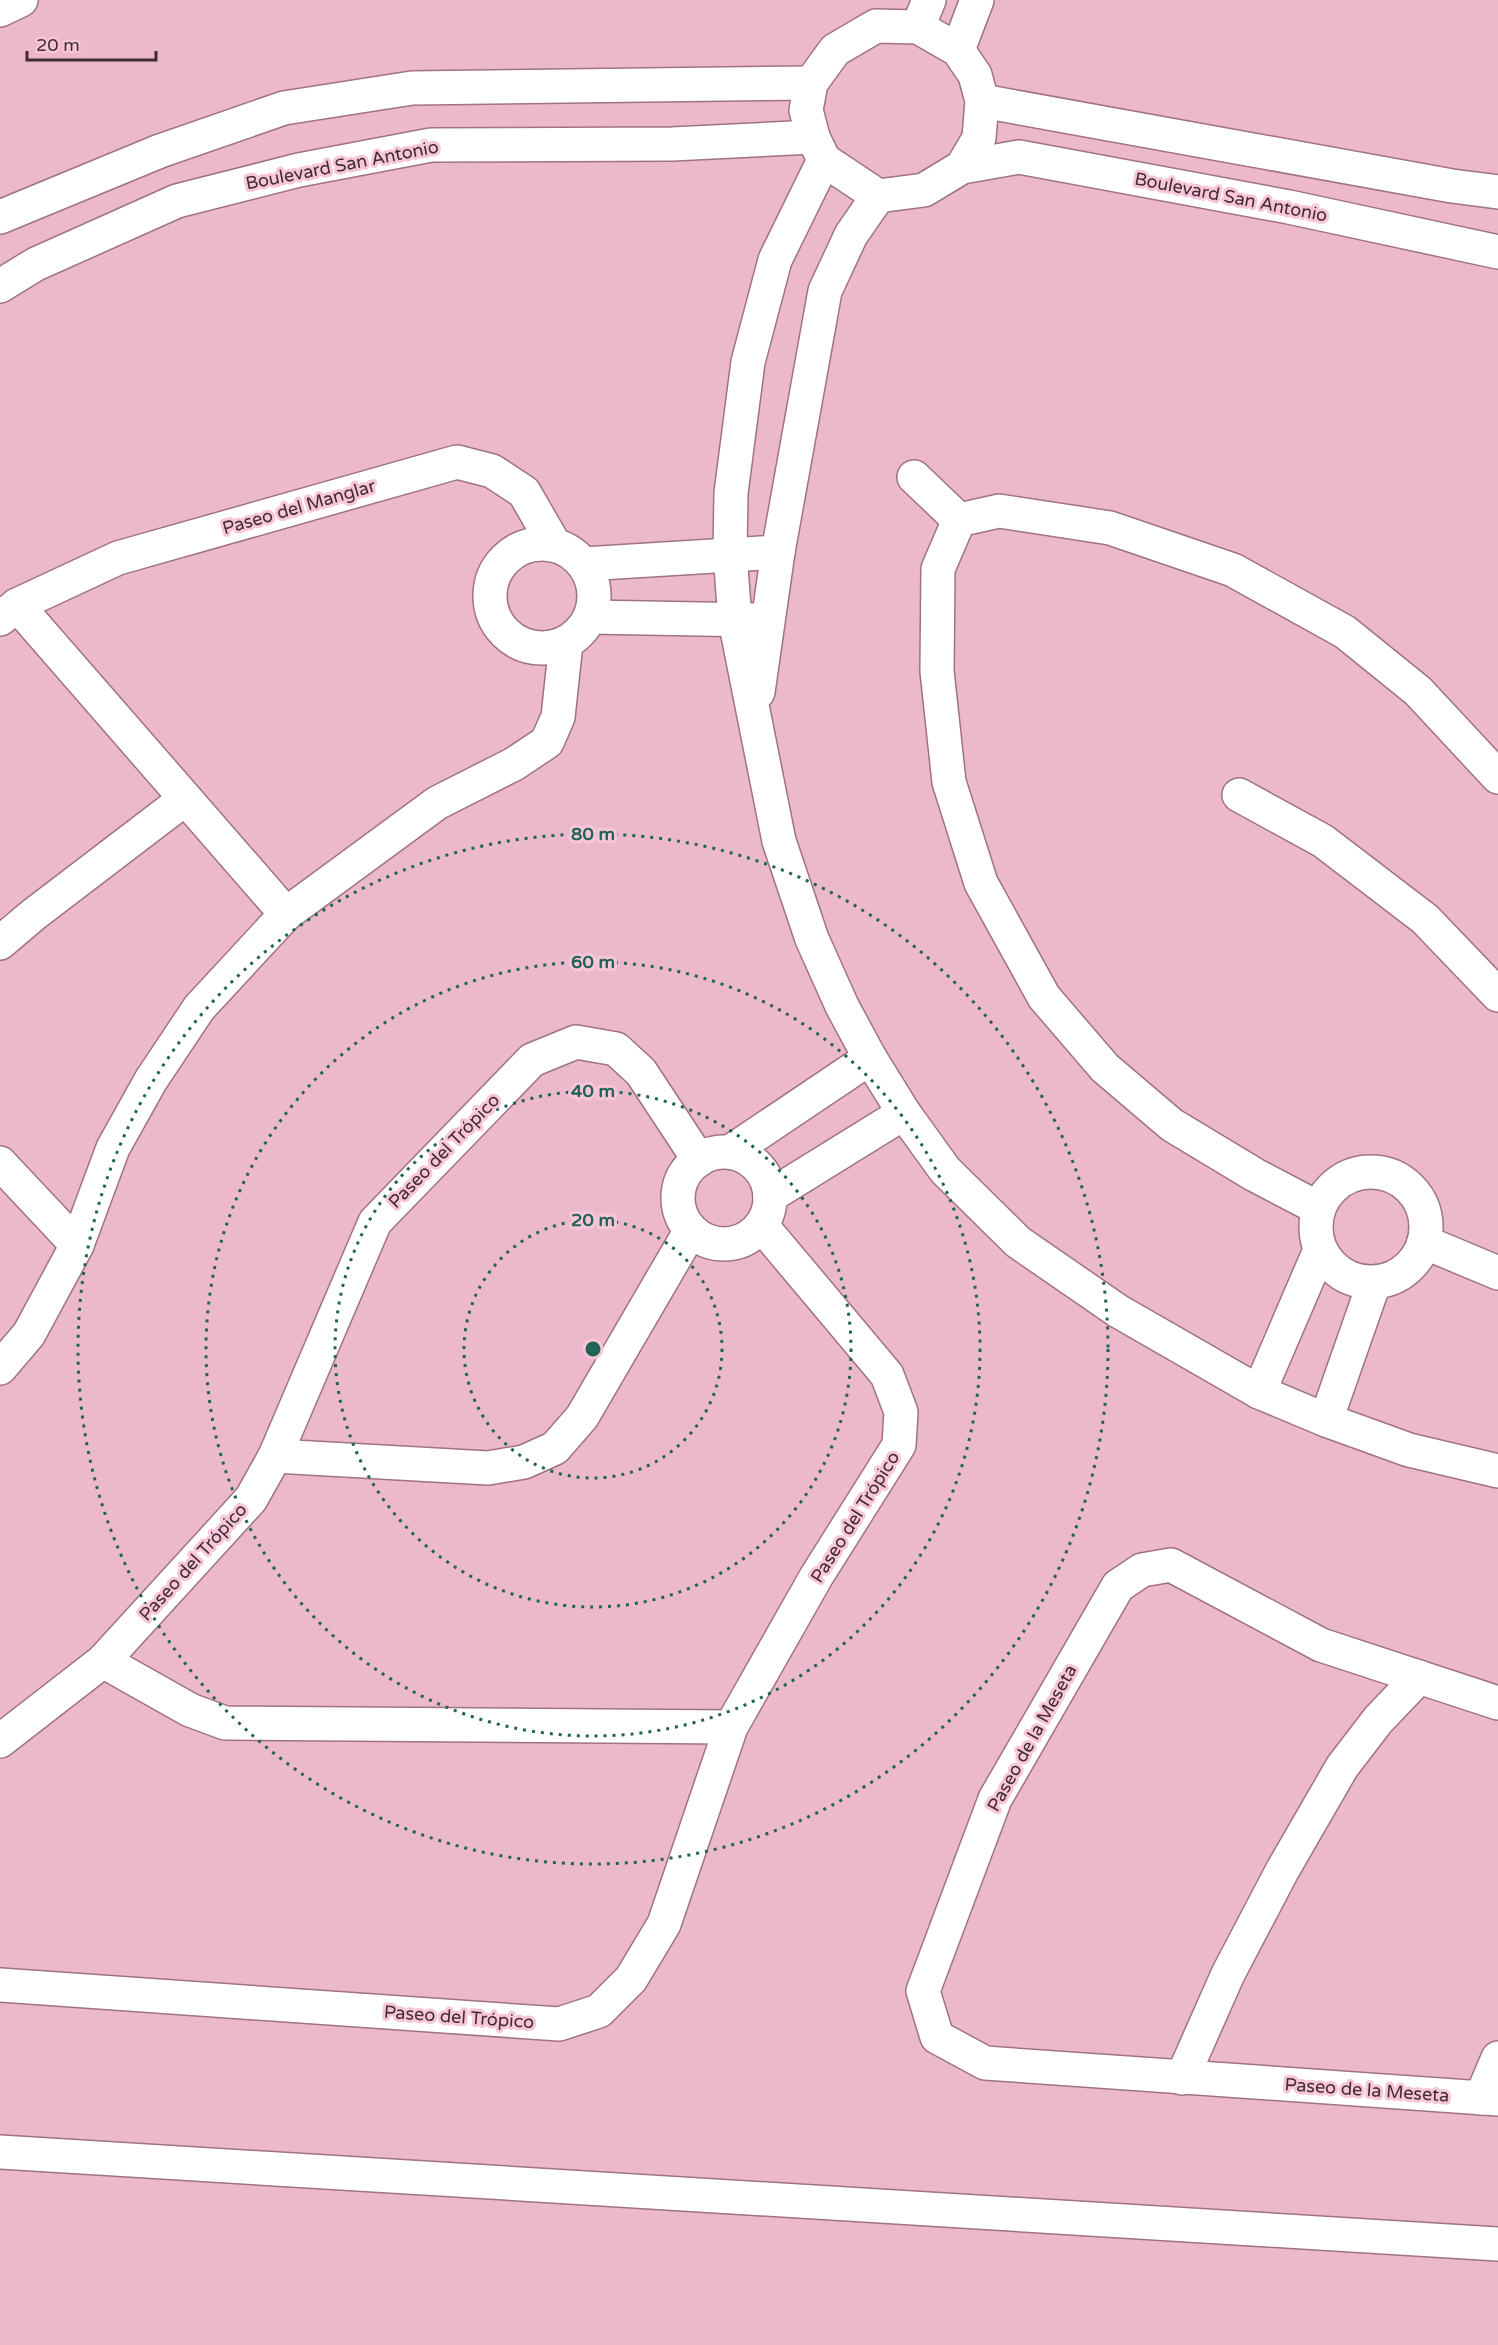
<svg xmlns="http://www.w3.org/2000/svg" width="1498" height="2345" font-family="'Varela Round',sans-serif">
  <rect width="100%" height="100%" fill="#ebb9cb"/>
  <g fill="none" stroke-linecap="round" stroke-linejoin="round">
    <g stroke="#a07283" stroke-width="36">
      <g id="minor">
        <polyline points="0,10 21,0"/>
        <polyline points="918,27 929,0"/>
        <polyline points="958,50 977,0"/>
        <polyline points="824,160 775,260 748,362 731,493 730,554 735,620 779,841 812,939 842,1006 870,1058 904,1113 945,1170 1018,1242 1118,1311 1259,1392 1326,1420 1409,1450 1498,1471"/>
        <polyline points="0,217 160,151 284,108 412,88 811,83"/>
        <polyline points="0,286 36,264 177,201 299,170 431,145 672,144 813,137"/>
        <polyline points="914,477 959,520"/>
        <circle cx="542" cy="596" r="52"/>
        <polyline points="584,564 778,552"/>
        <polyline points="17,605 286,914"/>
        <polyline points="590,617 756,620"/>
        <polyline points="0,619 17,605 118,558 457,462 492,471 524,492 554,544"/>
        <polyline points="758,692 778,552 825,291 851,235 878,196"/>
        <polyline points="1239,795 1323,841 1425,919 1498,995"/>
        <polyline points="0,943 33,915 185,799"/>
        <polyline points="730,1152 870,1058"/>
        <circle cx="724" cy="1198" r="46"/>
        <polyline points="0,1163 77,1245"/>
        <circle cx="1371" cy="1227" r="55"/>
        <polyline points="770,1196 904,1113"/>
        <polyline points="1318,1208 1255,1175 1172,1125 1105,1068 1044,997 981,883 949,782 937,671 938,569 959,520 999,511 1110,528 1233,570 1345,632 1418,691 1498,777"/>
        <polyline points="1424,1242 1498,1273"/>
        <polyline points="0,1368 29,1334 77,1245 113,1148 151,1080 199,1008 286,914 437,803 514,764 547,742 558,717 566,643"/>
        <polyline points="1259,1392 1320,1250"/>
        <polyline points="1326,1420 1374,1283"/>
        <polyline points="275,1456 488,1468 524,1462 555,1448 582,1417 691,1230"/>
        <polyline points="103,1661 190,1710 225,1723 731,1727"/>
        <polyline points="1498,1703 1321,1645 1171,1565 1142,1570 1118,1586 995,1799 923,1991 937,2037 985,2063 1498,2099"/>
        <polyline points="0,1741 103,1661 251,1499 275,1456 375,1222 532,1060 576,1042 616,1049 641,1072 699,1160"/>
        <polyline points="0,1985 559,2024 599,2011 631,1979 664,1924 731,1727 816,1577 899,1445 901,1412 887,1375 762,1226"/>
        <polyline points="1182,2078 1228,1974 1282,1871 1342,1767 1378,1720 1419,1677"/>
        <polyline points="1481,2098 1498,2058"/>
        <polyline points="0,2152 1498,2244"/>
      </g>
    </g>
    <g stroke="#a07283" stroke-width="36">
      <g id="tertiary">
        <polygon points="876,26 918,27 958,50 975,75 982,101 979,138 962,167 924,190 878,196 824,160 813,137 806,110 811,83 835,50"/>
        <polyline points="982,101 1452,186 1498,192"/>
        <polyline points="962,167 1019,157 1289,207 1498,252"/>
      </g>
    </g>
    <use href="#minor" stroke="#fff" stroke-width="33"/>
    <use href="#tertiary" stroke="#fff" stroke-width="33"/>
  </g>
  <g fill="none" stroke="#206455" stroke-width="3" stroke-dasharray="3 6">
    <circle cx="593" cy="1349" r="129"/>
    <circle cx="593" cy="1349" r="258"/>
    <circle cx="593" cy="1349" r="387"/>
    <circle cx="593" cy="1349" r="515"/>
  </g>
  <g text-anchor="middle" stroke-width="6" stroke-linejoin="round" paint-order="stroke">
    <g font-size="18" fill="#402c33" stroke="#f9c5d8">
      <text transform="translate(342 165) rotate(-11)" y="6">Boulevard San Antonio</text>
      <text transform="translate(1231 197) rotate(11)" y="6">Boulevard San Antonio</text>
      <text transform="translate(299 507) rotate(-16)" y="6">Paseo del Manglar</text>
      <text transform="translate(444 1151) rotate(-46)" y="6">Paseo del Trópico</text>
      <text transform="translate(855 1517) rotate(-58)" y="6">Paseo del Trópico</text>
      <text transform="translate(193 1562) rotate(-48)" y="6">Paseo del Trópico</text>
      <text transform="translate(1032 1738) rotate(-61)" y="6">Paseo de la Meseta</text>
      <text transform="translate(459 2017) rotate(4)" y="6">Paseo del Trópico</text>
      <text transform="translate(1367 2090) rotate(4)" y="6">Paseo de la Meseta</text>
    </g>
  </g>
  <circle cx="593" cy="1349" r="9" fill="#206455" stroke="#f9c5d8" stroke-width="3"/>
  <g font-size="18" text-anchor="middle" font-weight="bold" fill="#206455" stroke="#f9c5d8" stroke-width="6" stroke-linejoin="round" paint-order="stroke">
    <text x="593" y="840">80 m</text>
    <text x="593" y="968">60 m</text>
    <text x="593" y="1097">40 m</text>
    <text x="593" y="1226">20 m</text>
  </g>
  <path d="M27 51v9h129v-9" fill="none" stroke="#402c33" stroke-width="3"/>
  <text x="36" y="51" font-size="18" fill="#402c33" stroke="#f9c5d8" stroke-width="4.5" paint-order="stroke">20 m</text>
</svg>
